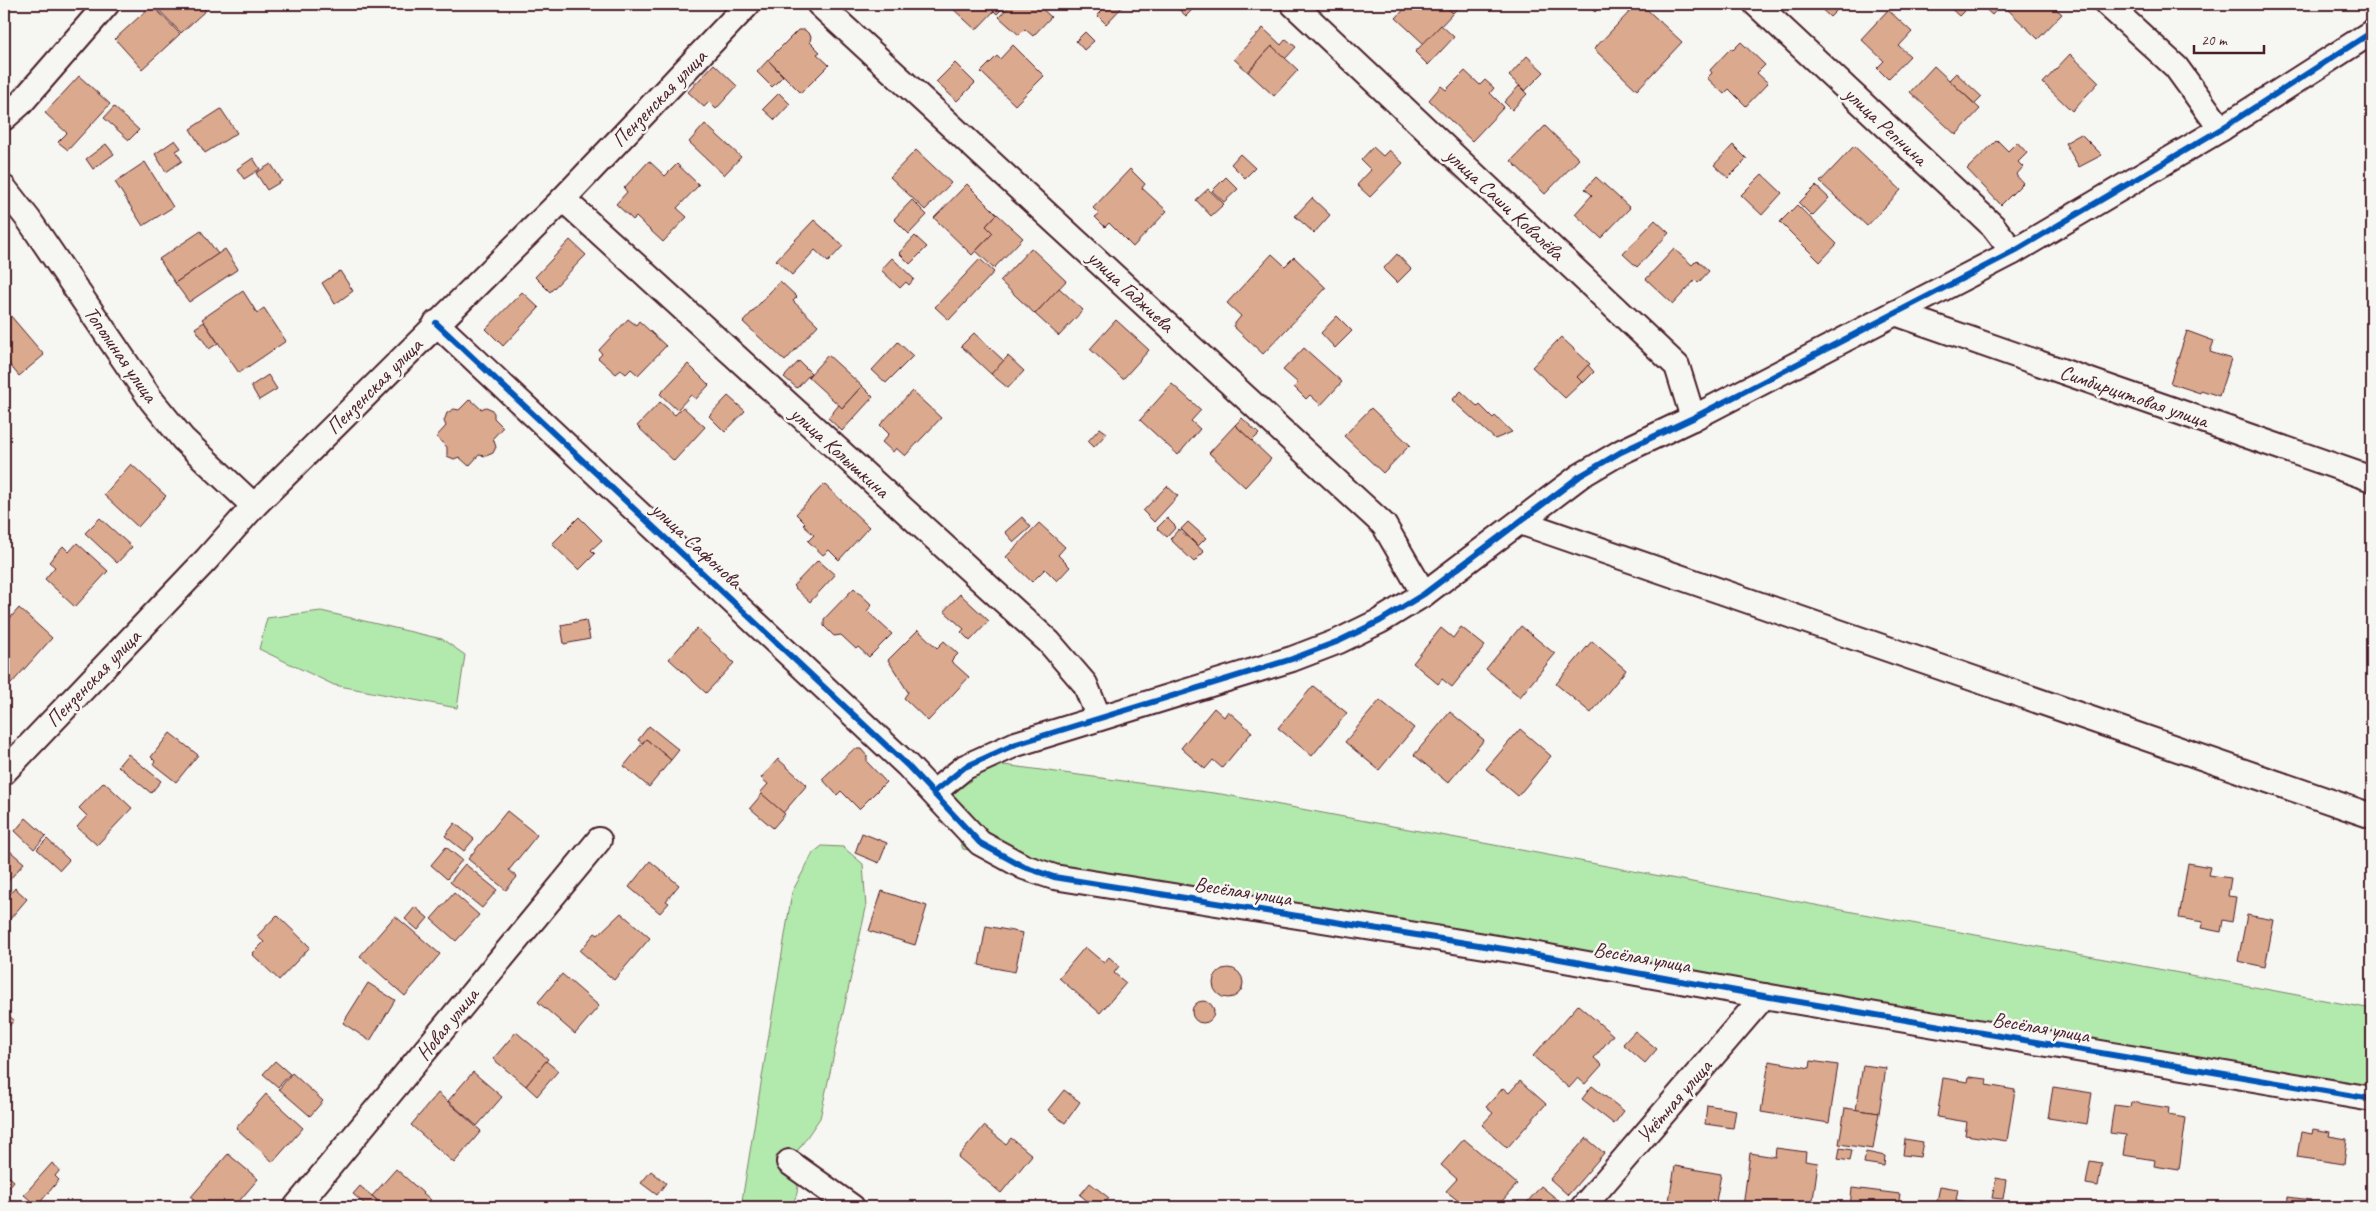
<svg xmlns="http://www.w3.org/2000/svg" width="2376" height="1211" font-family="Caveat,sans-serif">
  <rect width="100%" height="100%" fill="#f6f6f2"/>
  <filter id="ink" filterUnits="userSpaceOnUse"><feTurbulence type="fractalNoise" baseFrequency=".02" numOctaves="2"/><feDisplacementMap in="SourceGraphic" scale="10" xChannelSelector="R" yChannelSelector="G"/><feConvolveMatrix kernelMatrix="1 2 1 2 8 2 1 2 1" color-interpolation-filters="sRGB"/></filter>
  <g filter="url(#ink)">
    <g fill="#b2e9ac" stroke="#7e846c">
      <polygon points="321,611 442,639 465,655 457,708 334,685 259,649 267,618"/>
      <polygon points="996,764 1221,794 2372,1009 2372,1098 963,849 944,804 968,779"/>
      <path d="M 822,846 L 843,847 L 863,864 L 866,908 L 820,1118 L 794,1156 C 797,1173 803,1194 789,1207 L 741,1207 L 792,892 L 813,853 Z"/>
    </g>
    <g fill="#dba98d" stroke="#4a1f2b">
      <polygon points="164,4 200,4 206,10 181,33 158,9"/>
      <polygon points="863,4 873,4 868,9"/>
      <polygon points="956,4 987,4 994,11 976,30 952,8"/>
      <polygon points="987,4 1007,4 997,14"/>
      <polygon points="1011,4 1037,4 1051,17 1033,36 1025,29 1019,35 999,17"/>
      <polygon points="1108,4 1125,4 1106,24 1097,15"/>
      <polygon points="1173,4 1198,4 1186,16"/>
      <polygon points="1409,4 1443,4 1453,13 1424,44 1396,18"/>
      <polygon points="1443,4 1459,4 1460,5 1453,13"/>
      <polygon points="1586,4 1603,4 1595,12"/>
      <polygon points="1637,4 1641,4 1682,42 1637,90 1594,49"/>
      <polygon points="1816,4 1843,4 1830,17"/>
      <polygon points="1946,4 1971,4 1959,16"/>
      <polygon points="1980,4 2002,4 1992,15"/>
      <polygon points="2006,4 2050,4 2062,14 2038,39 2004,6"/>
      <polygon points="152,5 180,34 142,69 115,39"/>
      <polygon points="1888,10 1912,32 1899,46 1910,56 1888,79 1877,68 1884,61 1861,39"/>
      <polygon points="1441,25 1454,37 1428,65 1415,52"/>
      <polygon points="1263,28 1281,45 1286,39 1296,47 1285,59 1272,46 1248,72 1234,59"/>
      <polygon points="798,30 805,30 811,36 810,42 820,52 817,54 829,65 801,93 768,60"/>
      <polygon points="1085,32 1094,41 1084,50 1076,41"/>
      <polygon points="1741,42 1765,65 1757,73 1768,83 1746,106 1729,89 1724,94 1707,78 1712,73 1710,70 1731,48 1733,50"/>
      <polygon points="1013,45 1044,76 1015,105 981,72 997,56 1000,59"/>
      <polygon points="1272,46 1298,70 1274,96 1248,72"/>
      <polygon points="2070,54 2099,82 2072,111 2043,83"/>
      <polygon points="1527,56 1544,72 1525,91 1509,76"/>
      <polygon points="768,60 783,76 772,87 757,72"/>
      <polygon points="955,63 975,83 957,101 936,82"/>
      <polygon points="714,64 737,86 716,109 709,102 704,107 688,92"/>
      <polygon points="1934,66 1980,109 1956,135 1910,92"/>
      <polygon points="1465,71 1480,85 1485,80 1494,88 1490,93 1504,107 1472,141 1429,100 1441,86 1446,90"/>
      <polygon points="1956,73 1982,97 1975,104 1949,80"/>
      <polygon points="79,76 110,104 68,150 58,142 67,133 45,113"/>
      <polygon points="1519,86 1527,94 1512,110 1504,102"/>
      <polygon points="779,93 790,104 775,120 763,109"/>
      <polygon points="114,107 139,130 129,140 104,118"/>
      <polygon points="221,109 237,133 205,153 190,129"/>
      <polygon points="705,124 741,157 724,175 689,142"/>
      <polygon points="1545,126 1579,159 1545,194 1511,161"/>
      <polygon points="2081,134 2102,155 2079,167 2065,143"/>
      <polygon points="175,140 181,148 176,151 182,161 166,172 155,154"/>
      <polygon points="1997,140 2008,151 2017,142 2027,153 2018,162 2023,167 2016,175 2023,183 2001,205 1967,169"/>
      <polygon points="106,144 114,154 93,169 86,159"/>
      <polygon points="1733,145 1747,159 1728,178 1714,165"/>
      <polygon points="1854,146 1901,190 1867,226 1820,182"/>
      <polygon points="1373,147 1383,156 1389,150 1403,163 1370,197 1357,185 1371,170 1361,160"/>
      <polygon points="916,150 951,183 925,210 890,177"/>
      <polygon points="1240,154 1255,168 1245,178 1231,164"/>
      <polygon points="253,158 260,169 244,179 237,169"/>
      <polygon points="649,161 665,176 677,164 699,185 677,208 687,217 663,242 636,217 633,220 616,204 627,192 624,188"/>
      <polygon points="145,162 173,207 143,226 115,182"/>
      <polygon points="271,164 282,181 267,190 256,173"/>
      <polygon points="1130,169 1145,184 1142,188 1167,211 1133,247 1109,223 1105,227 1095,217 1099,214 1093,208"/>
      <polygon points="1762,174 1782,193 1762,215 1741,195"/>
      <polygon points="1226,177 1238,189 1224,202 1212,191"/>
      <polygon points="1596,177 1630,208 1601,238 1575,214 1592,195 1585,189"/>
      <polygon points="967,184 997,214 986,226 993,233 972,255 934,218"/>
      <polygon points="1816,186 1829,198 1812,216 1799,203"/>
      <polygon points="1208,189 1224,204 1211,216 1196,200"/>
      <polygon points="1312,198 1330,215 1314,233 1295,216"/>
      <polygon points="912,200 927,215 909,234 894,219"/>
      <polygon points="1797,205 1837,244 1820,262 1780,222"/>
      <polygon points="997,214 1023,238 994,268 976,251 993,233 986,226"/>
      <polygon points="814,220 843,246 828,262 815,250 792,275 776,260"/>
      <polygon points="1655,220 1669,233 1637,267 1623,254"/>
      <polygon points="201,231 218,254 175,283 159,259"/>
      <polygon points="915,236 927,247 910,264 899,253"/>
      <polygon points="570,240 586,255 550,292 535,277"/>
      <polygon points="1031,248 1066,281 1035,314 1000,281"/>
      <polygon points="225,249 238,269 189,302 175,283"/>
      <polygon points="1674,249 1692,265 1697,260 1709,271 1698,283 1695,280 1673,304 1646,279"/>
      <polygon points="1272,254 1285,266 1294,257 1326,288 1263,354 1233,326 1241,316 1227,303"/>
      <polygon points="1397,254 1411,269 1397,283 1383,269"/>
      <polygon points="892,258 914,279 909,285 906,282 900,288 881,270"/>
      <polygon points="980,259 994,272 949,320 935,307"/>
      <polygon points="340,271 353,291 335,304 322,283"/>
      <polygon points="780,281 797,297 793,301 818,325 785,361 743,322"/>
      <polygon points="1059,288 1083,310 1059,336 1035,314"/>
      <polygon points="243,291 257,313 264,308 286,341 239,373 202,319"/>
      <polygon points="522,292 539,308 503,346 486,329"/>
      <polygon points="4,308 44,355 19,376 4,358"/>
      <polygon points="1337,316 1352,331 1335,348 1321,333"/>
      <polygon points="628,319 636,325 639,321 666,346 638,375 631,369 626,374 621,370 616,374 598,358 602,354 599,350"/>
      <polygon points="1116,320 1149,350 1123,379 1090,349"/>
      <polygon points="204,322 218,343 209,349 195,328"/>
      <polygon points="2187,331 2214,341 2210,352 2231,359 2219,396 2201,390 2200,393 2170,383"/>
      <polygon points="974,333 1004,361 991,374 961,346"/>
      <polygon points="1561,337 1590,364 1577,377 1582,382 1565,398 1532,367"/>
      <polygon points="898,342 913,356 886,383 872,370"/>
      <polygon points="1304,348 1342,382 1321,405 1310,395 1306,399 1294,387 1298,383 1283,370"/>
      <polygon points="828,355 862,386 842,408 808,377"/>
      <polygon points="1008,356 1024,371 1008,388 991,374"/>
      <polygon points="799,361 811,373 797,388 784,377"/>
      <polygon points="688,364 709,385 696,399 691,395 677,410 660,394"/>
      <polygon points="1588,365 1594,372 1583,383 1577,377"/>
      <polygon points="268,375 277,389 259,400 251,386"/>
      <polygon points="1172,384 1201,410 1191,421 1200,429 1178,455 1140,420"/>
      <polygon points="862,386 873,397 842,431 828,418 839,405 842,408"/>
      <polygon points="912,391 941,418 905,456 896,448 893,452 882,442 889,434 880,425"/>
      <polygon points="1461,391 1478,407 1480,405 1493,418 1495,416 1512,432 1495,439 1452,400"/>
      <polygon points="728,396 745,411 725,432 709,416"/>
      <polygon points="470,399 481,409 486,407 491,409 494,413 494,418 503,427 493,438 496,447 493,453 486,456 479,455 469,466 459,457 454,459 447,456 447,447 436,437 446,426 444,421 447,413 454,409 459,410"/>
      <polygon points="660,402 675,415 683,407 705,427 674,461 637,426"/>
      <polygon points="1371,408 1410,445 1383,473 1344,436"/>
      <polygon points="1242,418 1259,434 1252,441 1235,425"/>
      <polygon points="1235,425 1271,459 1245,487 1209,453"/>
      <polygon points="1100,428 1107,433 1094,447 1088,441"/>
      <polygon points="131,464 166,496 138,527 104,495"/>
      <polygon points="824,484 869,527 839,560 829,550 823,555 808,541 814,535 803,525 805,523 796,514"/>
      <polygon points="1167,486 1178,496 1154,522 1143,511"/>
      <polygon points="579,517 602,540 591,550 595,554 579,570 552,544"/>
      <polygon points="1022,517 1031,527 1014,542 1005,532"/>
      <polygon points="100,518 132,547 117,563 85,533"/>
      <polygon points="1167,518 1176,527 1167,537 1157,528"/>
      <polygon points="1188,522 1206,538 1198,546 1181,529"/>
      <polygon points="1039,523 1065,547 1058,555 1070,567 1057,581 1045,569 1032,582 1006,557"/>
      <polygon points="1179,529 1204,552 1194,562 1170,539"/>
      <polygon points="77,543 108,571 75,607 45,579 55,567 49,562 63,546 69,552"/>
      <polygon points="818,560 835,575 810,602 793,586"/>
      <polygon points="854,588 872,605 867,611 892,634 869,657 858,647 856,649 841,635 834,636 824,626 824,619"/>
      <polygon points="960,594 989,621 970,641 961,632 964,629 944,611"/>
      <polygon points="19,608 52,638 11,684 4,677 4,625"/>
      <polygon points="586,620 590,639 564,644 561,625"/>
      <polygon points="1521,626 1555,654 1520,697 1486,669"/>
      <polygon points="1461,627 1485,646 1452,687 1442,679 1438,684 1413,663 1441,628 1453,638"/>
      <polygon points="697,628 734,663 706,693 669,659"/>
      <polygon points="918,630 937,648 944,641 958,654 951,661 969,677 928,721 904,698 908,692 888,660"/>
      <polygon points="1592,641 1626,670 1591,713 1556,684"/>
      <polygon points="1313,686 1347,713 1312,756 1278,728"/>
      <polygon points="1380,700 1414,728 1379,770 1345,742"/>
      <polygon points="4,708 9,713 4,718"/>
      <polygon points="1214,708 1224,717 1228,711 1252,732 1222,768 1213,760 1205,769 1181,748"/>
      <polygon points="1450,712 1484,740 1448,783 1414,755"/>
      <polygon points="649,726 679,750 671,760 646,739 642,743 638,740"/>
      <polygon points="1520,729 1551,756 1518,796 1486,769"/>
      <polygon points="170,733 198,755 176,782 153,764 155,761 151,757"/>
      <polygon points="646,739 671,760 649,787 624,766"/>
      <polygon points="854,749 861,749 867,756 867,762 886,782 859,809 841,791 837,795 822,779"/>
      <polygon points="128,754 161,781 151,793 118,766"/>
      <polygon points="778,759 807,785 783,813 760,793 768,784 761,778"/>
      <polygon points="104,782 132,808 97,845 77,827 87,816 79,808"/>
      <polygon points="762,794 785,814 773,828 750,808"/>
      <polygon points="507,811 537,835 509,870 517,877 506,890 468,859"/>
      <polygon points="26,818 46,836 34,849 15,831"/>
      <polygon points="455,823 474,839 464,851 445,836"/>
      <polygon points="862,833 887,843 879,863 855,853"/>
      <polygon points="47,839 69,860 60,870 37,849"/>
      <polygon points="4,846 24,863 4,886"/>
      <polygon points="446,847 462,860 447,879 431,865"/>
      <polygon points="650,861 679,885 666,901 669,903 660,913 629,887"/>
      <polygon points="2188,863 2210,867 2208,875 2231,878 2228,896 2236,897 2232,922 2223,920 2221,932 2201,928 2203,922 2179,918"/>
      <polygon points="465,864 497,890 482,908 450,882"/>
      <polygon points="15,888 27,899 4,926 4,901"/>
      <polygon points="882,891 927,906 915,945 869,931"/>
      <polygon points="454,893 479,915 456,941 431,919"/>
      <polygon points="415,907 428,918 418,930 405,919"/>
      <polygon points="621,913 650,938 614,980 580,951 595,933 598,935"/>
      <polygon points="277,915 310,947 279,980 252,954 264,942 257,936"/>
      <polygon points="2247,915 2274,920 2265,967 2238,961"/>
      <polygon points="395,916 440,954 405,996 360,956"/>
      <polygon points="986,926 1023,933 1015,972 979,965"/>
      <polygon points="1085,947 1104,963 1109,957 1119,966 1114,973 1126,983 1100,1013 1059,978"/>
      <circle cx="1228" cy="983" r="15"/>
      <polygon points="562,974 599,1006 575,1034 538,1002"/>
      <polygon points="368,983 395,1000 370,1041 343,1023"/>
      <circle cx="1203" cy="1012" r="11"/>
      <polygon points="1578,1005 1613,1035 1594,1058 1602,1065 1585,1084 1578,1078 1569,1088 1533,1056"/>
      <polygon points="4,1012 14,1020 4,1032"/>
      <polygon points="1635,1031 1657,1049 1645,1063 1623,1044"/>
      <polygon points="516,1032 548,1059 526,1086 493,1059"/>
      <polygon points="275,1061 290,1074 278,1087 263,1074"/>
      <polygon points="546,1061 558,1071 537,1096 526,1086"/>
      <polygon points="1769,1061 1810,1068 1811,1061 1838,1065 1829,1123 1761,1112"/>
      <polygon points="1863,1065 1886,1068 1879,1113 1856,1110"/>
      <polygon points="473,1072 502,1097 477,1126 448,1101"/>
      <polygon points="292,1073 323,1101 310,1116 279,1089"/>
      <polygon points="1969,1077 1987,1079 1986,1085 2015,1090 2007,1141 1965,1135 1967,1122 1937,1117 1943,1078 1968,1082"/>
      <polygon points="1520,1081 1546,1104 1507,1148 1482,1125 1493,1113 1486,1107 1503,1088 1509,1093"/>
      <polygon points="1592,1086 1624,1111 1614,1124 1582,1099"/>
      <polygon points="2053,1087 2092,1093 2087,1124 2048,1118"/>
      <polygon points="1064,1090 1080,1102 1065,1123 1048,1110"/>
      <polygon points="438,1093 481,1131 454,1163 411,1125"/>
      <polygon points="266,1094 303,1128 273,1162 236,1128"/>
      <polygon points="2131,1102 2169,1108 2168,1115 2186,1118 2179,1170 2154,1166 2155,1160 2123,1155 2126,1135 2110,1133 2114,1105 2130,1107"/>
      <polygon points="1707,1105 1736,1110 1733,1128 1705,1124"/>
      <polygon points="1845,1108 1879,1113 1873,1149 1839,1144"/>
      <polygon points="984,1126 1006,1144 1011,1138 1032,1155 1001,1193 958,1157"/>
      <polygon points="2313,1129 2330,1132 2329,1136 2347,1139 2344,1164 2297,1157 2301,1132 2312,1134"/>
      <polygon points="1586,1138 1604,1153 1568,1195 1550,1179"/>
      <polygon points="1464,1139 1517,1184 1497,1207 1466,1207 1446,1191 1457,1179 1441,1165"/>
      <polygon points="1905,1139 1923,1142 1920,1157 1903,1155"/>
      <polygon points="1776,1148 1806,1152 1805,1161 1818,1163 1812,1207 1743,1207 1750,1153 1775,1157"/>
      <polygon points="1840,1148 1852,1150 1850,1161 1838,1159"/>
      <polygon points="1866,1152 1885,1156 1884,1166 1864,1163"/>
      <polygon points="228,1154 258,1179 234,1207 186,1207 194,1199 191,1197"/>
      <polygon points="2090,1161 2102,1163 2098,1186 2086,1184"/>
      <polygon points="52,1163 60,1170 55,1176 59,1180 37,1206 24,1195"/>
      <polygon points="1675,1166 1721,1174 1715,1207 1668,1206"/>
      <polygon points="396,1169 431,1200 425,1207 385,1207 372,1196"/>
      <polygon points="651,1171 666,1183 657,1195 641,1183"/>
      <polygon points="4,1172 14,1181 4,1193"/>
      <polygon points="1996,1178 2006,1180 2003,1199 1992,1198"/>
      <polygon points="1090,1183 1109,1198 1102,1207 1095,1207 1080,1195"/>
      <polygon points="360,1186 372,1196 385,1207 368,1207 353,1194"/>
      <polygon points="1541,1186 1563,1204 1560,1207 1523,1207"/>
      <polygon points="1940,1186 1958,1189 1956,1200 1998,1207 1936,1207"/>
      <polygon points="1852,1188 1900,1194 1898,1207 1850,1207"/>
      <polygon points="2288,1197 2311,1200 2310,1207 2287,1207"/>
    </g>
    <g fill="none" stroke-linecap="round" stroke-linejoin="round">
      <g stroke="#4a1f2b" stroke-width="28">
        <g id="minor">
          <polyline points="819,4 1384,525 1424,594"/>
          <polyline points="1293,4 1677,366 1693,418"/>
          <polyline points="1756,4 1993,226 2013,252"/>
          <polyline points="2107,4 2176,67 2221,129"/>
          <polyline points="4,118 21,103 107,4"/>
          <polyline points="4,188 29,220 152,401 183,439 254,506"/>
          <polyline points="563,199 1049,642 1085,684 1099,718"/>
          <polyline points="1895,313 2372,479"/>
          <polyline points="436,323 907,765 980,843 1024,867 1054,877 1510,950 1764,996 2372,1099"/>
          <polyline points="1520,522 2372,816"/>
          <polyline points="4,772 207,559 254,506 563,199 748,4"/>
          <polyline points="934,792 965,767 1016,744 1292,659 1339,641 1380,621 1424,594 1580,476 1621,452 1693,418 2013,252 2221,129 2372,32"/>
          <polyline points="789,1162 852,1207"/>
          <polyline points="296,1207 599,840"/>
          <polyline points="1583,1207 1764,996"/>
        </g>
      </g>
      <use href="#minor" stroke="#f6f6f2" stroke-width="24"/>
      <g stroke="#f6f6f2" stroke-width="9">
        <g id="cycleway">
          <polyline points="436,323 907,765 980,843 1024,867 1054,877 1510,950 1764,996 2372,1099"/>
          <polyline points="934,792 965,767 1016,744 1292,659 1339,641 1380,621 1424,594 1580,476 1621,452 1693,418 2013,252 2221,129 2372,32"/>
        </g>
      </g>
      <use href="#cycleway" stroke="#0057b8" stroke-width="6"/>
    </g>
  </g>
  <g text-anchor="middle" stroke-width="5" stroke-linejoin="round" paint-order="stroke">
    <g font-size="21" fill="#4a1f2b" stroke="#f6f6f2">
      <text transform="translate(659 98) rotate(-46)" y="7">Пензенская улица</text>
      <text transform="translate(1886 126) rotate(43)" y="7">улица Репнина</text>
      <text transform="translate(1505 204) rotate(43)" y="7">улица Саши Ковалёва</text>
      <text transform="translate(1131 291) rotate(43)" y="7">улица Гаджиева</text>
      <text transform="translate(121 354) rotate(55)" y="7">Тополиная улица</text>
      <text transform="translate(374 386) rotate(-45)" y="7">Пензенская улица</text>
      <text transform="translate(2134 396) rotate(19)" y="7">Симбирцитовая улица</text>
      <text transform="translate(840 452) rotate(42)" y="7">улица Колышкина</text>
      <text transform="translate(697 545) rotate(43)" y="7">улица Сафонова</text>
      <text transform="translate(93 678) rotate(-46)" y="7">Пензенская улица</text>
      <text transform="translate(1243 891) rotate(9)" y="7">Весёлая улица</text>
      <text transform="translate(1642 957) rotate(10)" y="7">Весёлая улица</text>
      <text transform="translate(447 1024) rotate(-51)" y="7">Новая улица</text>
      <text transform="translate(2041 1027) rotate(10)" y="7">Весёлая улица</text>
      <text transform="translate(1674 1101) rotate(-49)" y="7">Учётная улица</text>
    </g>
  </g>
  <rect width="2376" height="1211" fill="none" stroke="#f6f6f2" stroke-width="20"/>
  <rect x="10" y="10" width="2356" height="1191" fill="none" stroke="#4a1f2b" stroke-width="2" filter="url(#ink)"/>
  <path d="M2194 45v8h70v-8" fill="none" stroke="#4a1f2b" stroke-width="2.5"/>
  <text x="2201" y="45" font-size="15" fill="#4a1f2b" stroke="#f6f6f2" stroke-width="4" paint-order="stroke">20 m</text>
</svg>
